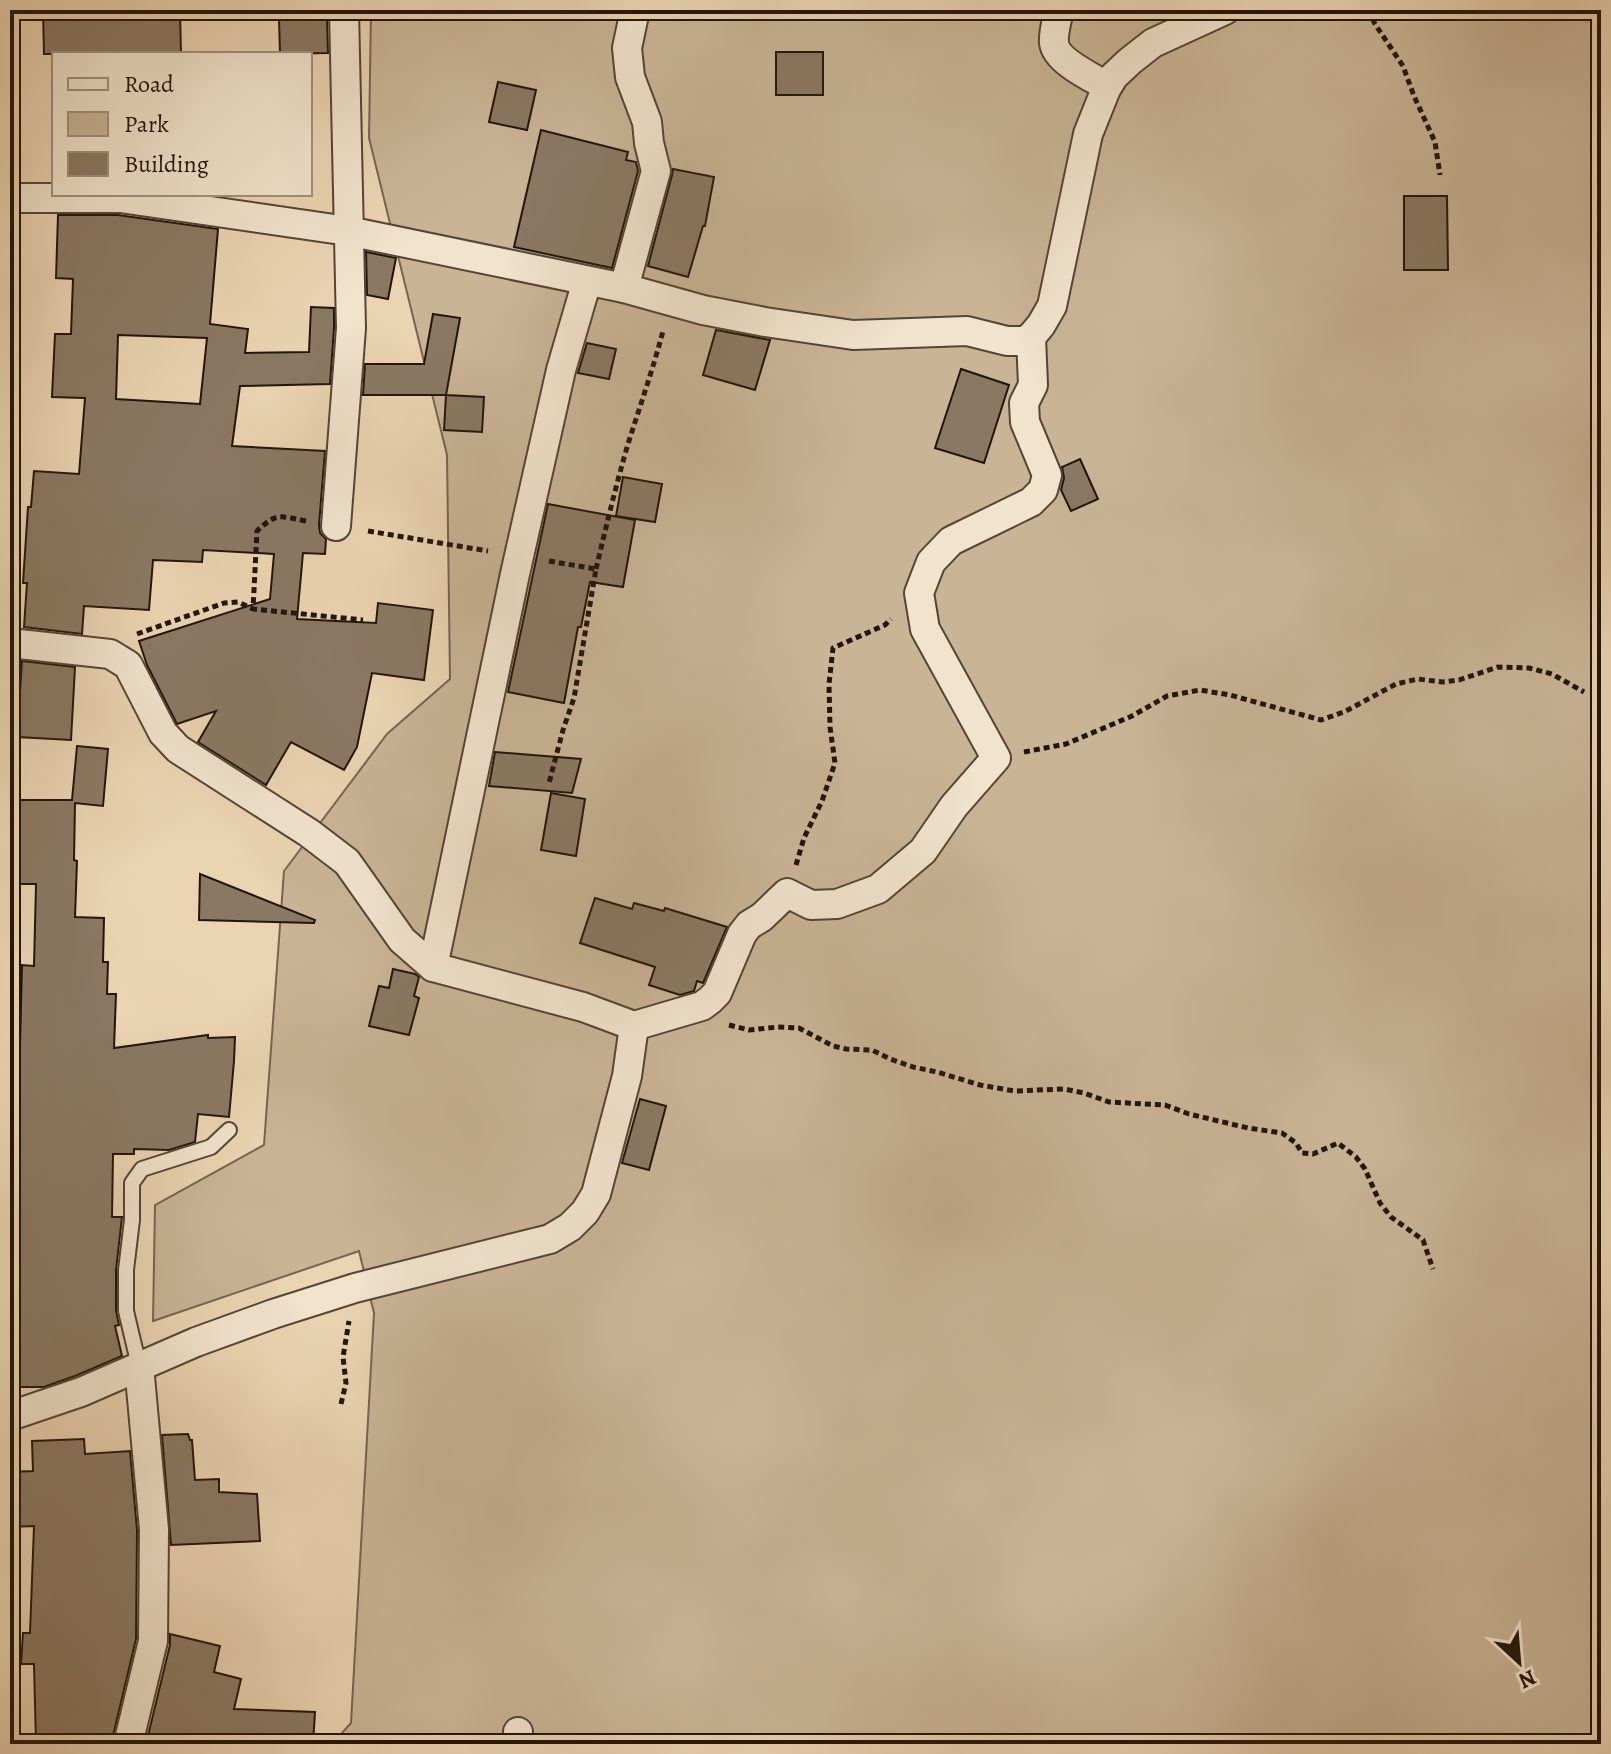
<svg xmlns="http://www.w3.org/2000/svg" width="1611" height="1754" font-family="Alegreya,serif">
  <rect width="100%" height="100%" fill="#ebd4b2"/>
  <filter id="stains"><feTurbulence type="fractalNoise" baseFrequency=".0025" numOctaves="4"/><feColorMatrix values="0 0 0 0 .2 0 0 0 0 .09 0 0 0 0 .02 0 0 0 .5 -.17"/></filter>
  <radialGradient id="worn" r=".72"><stop offset=".6" stop-color="#630" stop-opacity="0"/><stop offset="1" stop-color="#630" stop-opacity=".3"/></radialGradient>
  <polygon fill="#c9b496" stroke="#766452" stroke-width="2" points="371,10 1601,10 1601,1744 332,1744 351,1723 374,1313 359,1251 153,1321 155,1205 264,1145 284,871 387,734 450,679 447,455 369,138"/>
  <g fill="#8b7863" stroke="#22150d" stroke-width="2" fill-rule="evenodd">
    <polygon points="43,10 180,10 181,54 44,54"/>
    <polygon points="327,16 328,53 280,54 279,18"/>
    <rect x="776" y="52" width="47" height="43"/>
    <polygon points="498,82 536,90 527,130 489,122"/>
    <polygon points="541,130 628,152 626,160 636,162 638,171 612,268 514,247"/>
    <polygon points="673,169 714,177 705,226 703,226 688,277 648,266 672,175"/>
    <polygon points="1404,196 1447,196 1448,270 1404,270"/>
    <path d="M 58,215 L 118,215 L 218,229 L 210,324 L 248,329 L 245,353 L 309,352 L 311,307 L 334,308 L 334,328 L 330,384 L 240,386 L 232,446 L 325,451 L 319,525 L 320,533 L 326,539 L 325,554 L 303,553 L 297,619 L 376,623 L 378,603 L 433,610 L 424,680 L 372,673 L 357,747 L 344,770 L 291,742 L 266,785 L 198,742 L 216,711 L 177,724 L 147,665 L 139,641 L 270,599 L 274,554 L 203,550 L 202,562 L 153,560 L 149,610 L 84,606 L 82,634 L 24,627 L 27,583 L 23,583 L 28,507 L 31,507 L 34,471 L 79,474 L 85,398 L 52,397 L 55,334 L 71,334 L 73,279 L 56,278 ZM 118,335 L 207,338 L 200,404 L 116,399 Z"/>
    <polygon points="366,252 396,258 388,299 367,295"/>
    <polygon points="433,314 460,318 446,395 484,397 482,432 444,430 446,395 363,395 365,364 424,364"/>
    <polygon points="716,330 770,340 755,390 703,375"/>
    <polygon points="587,343 616,349 609,379 578,373"/>
    <polygon points="961,369 1009,385 984,463 935,448"/>
    <polygon points="1080,459 1098,499 1071,511 1061,490 1064,478 1062,467"/>
    <polygon points="623,477 662,484 655,522 616,516"/>
    <polygon points="548,504 635,520 623,587 590,582 581,627 578,627 564,703 508,692"/>
    <polygon points="22,661 75,667 71,740 17,737"/>
    <polygon points="77,746 108,749 103,806 75,803 74,860 77,861 75,917 104,918 103,962 108,962 107,994 116,994 114,1048 208,1035 208,1038 235,1037 234,1061 229,1117 198,1114 195,1142 169,1150 134,1149 134,1154 113,1154 112,1217 122,1217 116,1270 116,1311 119,1325 115,1326 122,1356 75,1376 44,1387 20,1387 20,1334 10,1334 10,1047 20,1047 22,965 34,966 36,884 10,884 13,800 72,800"/>
    <polygon points="495,752 581,759 572,793 489,786"/>
    <polygon points="551,793 585,799 576,856 541,850"/>
    <polygon points="200,874 315,920 314,923 199,920"/>
    <polygon points="595,898 632,909 634,903 664,911 665,908 727,927 703,983 697,981 694,991 680,995 649,985 655,967 580,943"/>
    <polygon points="393,969 415,974 419,977 414,996 419,998 409,1035 369,1026 379,986 389,988"/>
    <polygon points="640,1099 666,1106 649,1170 622,1163"/>
    <polygon points="188,1434 190,1440 192,1440 195,1480 219,1479 219,1492 257,1494 260,1541 171,1545 162,1435"/>
    <polygon points="84,1439 85,1454 130,1451 137,1530 136,1639 111,1744 36,1744 34,1664 21,1664 23,1633 30,1633 34,1526 10,1527 10,1472 33,1471 32,1441"/>
    <polygon points="170,1634 220,1646 214,1672 241,1679 234,1709 315,1712 313,1744 146,1744 170,1645"/>
  </g>
  <g fill="none" stroke-linecap="round" stroke-linejoin="round">
    <g stroke="#544536" stroke-width="18">
      <polyline id="lane" points="139,1366 126,1311 126,1270 132,1220 132,1183 142,1169 211,1147 229,1130"/>
    </g>
    <g stroke="#544536" stroke-width="32">
      <g id="street">
        <path d="M 1059,10 C 1057,20 1053,33 1054,43 C 1056,60 1089,76 1103,84 L 1106,89"/>
        <polyline points="10,198 120,198 348,231 624,288 703,310 765,322 853,335 967,331 1007,341 1024,341 1031,337 1041,325 1052,306 1088,134 1106,89 1114,76 1130,61 1153,43 1225,10"/>
        <polyline points="624,288 656,171 649,143 647,122 630,77 627,48 635,10"/>
        <polyline points="336,526 351,328 344,10"/>
        <polyline points="10,643 110,654 128,665 163,733 178,749 309,833 347,862 402,940 433,967 583,1007 634,1026 702,1006 710,1000 717,993 742,934 749,925 762,917 787,893 811,905 837,904 878,889 923,851 954,806 996,758 925,629 919,593 931,562 951,541 1031,502 1043,490 1047,475 1025,422 1024,403 1033,385 1031,337"/>
        <polyline points="433,967 515,574 561,370 587,281"/>
        <polyline points="10,1416 81,1392 196,1342 273,1314 355,1288 550,1239 570,1227 585,1212 596,1194 627,1076 634,1026"/>
        <polyline points="518,1732 518,1744"/>
        <polyline points="128,1744 153,1641 154,1529 139,1366"/>
      </g>
    </g>
    <g stroke="#22150d" stroke-width="5" stroke-dasharray="6 4" stroke-linecap="butt">
      <polyline points="1368,10 1375,24 1403,66 1414,96 1435,142 1440,175"/>
      <path d="M 306,521 C 280,516 277,512 257,531 L 253,609 L 363,620"/>
      <polyline points="368,531 488,551"/>
      <polyline points="549,561 596,569 574,698 563,730 549,783"/>
      <path d="M 596,569 C 606,527 616,485 628,444 C 640,406 653,369 663,331"/>
      <polyline points="137,634 224,603 238,602 253,609"/>
      <polyline points="1024,752 1066,744 1132,716 1167,696 1200,690 1230,695 1321,720 1344,712 1396,684 1418,679 1442,682 1459,680 1498,667 1529,668 1552,674 1584,692"/>
      <polyline points="796,865 804,838 822,801 835,763 830,727 829,684 833,648 885,625 891,619"/>
      <polyline points="729,1025 749,1030 778,1027 799,1028 833,1046 846,1049 872,1050 890,1059 913,1067 937,1072 980,1085 1014,1091 1064,1089 1084,1093 1109,1102 1165,1105 1189,1114 1248,1128 1282,1133 1296,1143 1302,1153 1313,1154 1338,1143 1356,1157 1365,1169 1380,1203 1391,1217 1423,1240 1433,1269"/>
      <polyline points="341,1404 346,1383 343,1357 349,1321"/>
    </g>
    <use href="#lane" stroke="#f2e3cd" stroke-width="14"/>
    <use href="#street" stroke="#f2e3cd" stroke-width="28"/>
  </g>
  <rect width="1611" height="1754" fill="none" stroke="#ebd4b2" stroke-width="40"/>
  <rect x="12" y="12" width="1587" height="1730" fill="none" stroke="#22150d" stroke-width="4"/>
  <rect x="20" y="20" width="1571" height="1714" fill="none" stroke="#22150d" stroke-width="2"/>
  <rect x="52" y="52" width="260" height="144" fill="#f2e3cd" stroke="#9f9180" stroke-width="2"/>
  <rect x="68" y="78" width="40" height="12" fill="#f2e3cd" stroke="#9f9180" stroke-width="2"/>
  <text x="124" y="92" font-size="24" fill="#22150d">Road</text>
  <rect x="68" y="112" width="40" height="24" fill="#c9b496" stroke="#9f9180" stroke-width="2"/>
  <text x="124" y="132" font-size="24" fill="#22150d">Park</text>
  <rect x="68" y="152" width="40" height="24" fill="#8b7863" stroke="#9f9180" stroke-width="2"/>
  <text x="124" y="172" font-size="24" fill="#22150d">Building</text>
  <g transform="translate(1519 1662) rotate(154)" stroke="#f2e3cd" stroke-width="6" paint-order="stroke">
  <path d="M0-6L14 30L0 20L-14 30Z" fill="#22150d"/>
  <text y="-12" font-size="22" font-weight="bold" text-anchor="middle" fill="#22150d">N</text>
  </g>
  <rect width="100%" height="100%" filter="url(#stains)"/>
  <rect width="100%" height="100%" fill="url(#worn)"/>
</svg>
